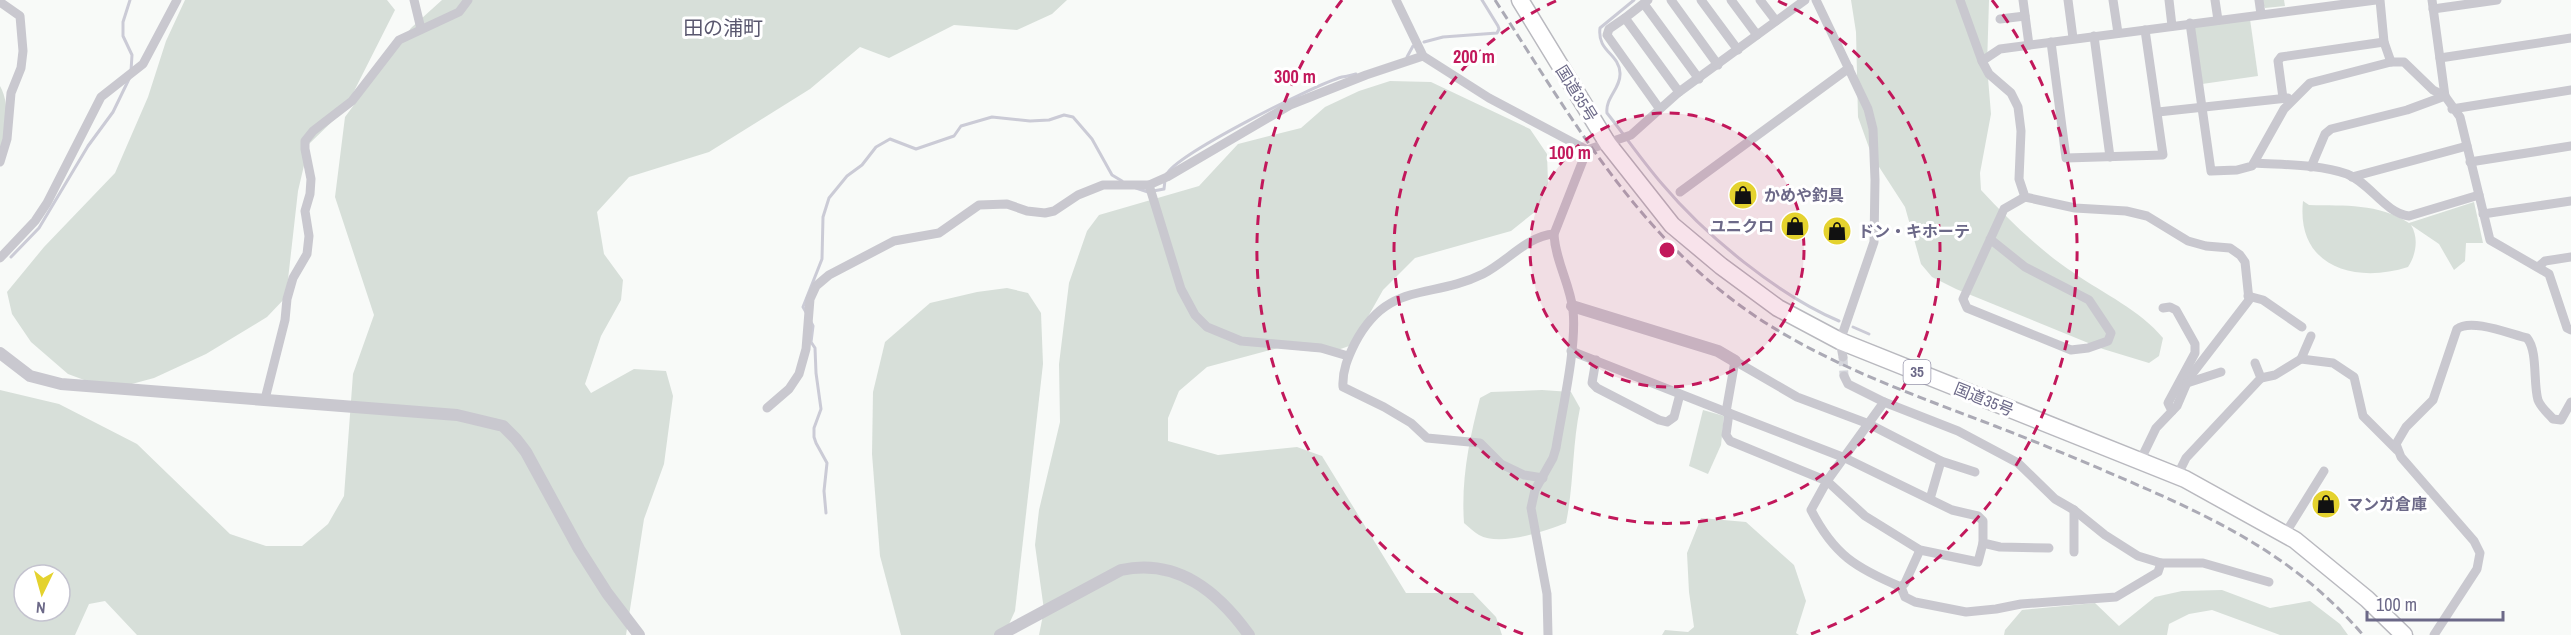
<svg xmlns="http://www.w3.org/2000/svg" width="2571" height="635" font-family="'Archivo Narrow','Noto Sans JP',sans-serif">
  <rect width="100%" height="100%" fill="#f8faf8"/>
  <g fill="#d7dfd9" fill-rule="evenodd">
    <polygon points="185,0 387,0 395,10 345,109 309,144 298,191 286,297 267,317 206,354 154,378 128,385 103,387 68,374 31,342 12,314 7,292 44,247 115,173 148,97 166,41"/>
    <path d="M 442,0 L 1067,0 L 1052,14 L 1017,30 L 954,25 L 889,58 L 860,47 L 810,89 L 709,152 L 629,177 L 597,212 L 604,254 L 623,280 L 621,300 L 601,336 L 585,384 L 591,393 L 634,369 L 666,371 L 673,396 L 664,464 L 644,519 L 626,635 L 137,635 L 105,601 L 89,604 L 75,635 L 0,635 L 0,390 L 59,404 L 137,444 L 230,534 L 266,546 L 302,546 L 328,524 L 344,496 L 353,374 L 374,315 L 335,197 L 345,117 L 411,28 ZM 24,575 L 60,575 L 60,611 L 24,611 Z"/>
    <path d="M 1851,0 L 1989,0 L 1987,66 L 1991,114 L 1980,173 L 1981,190 C 2010,221 2039,250 2074,273 C 2104,294 2140,310 2163,338 L 2159,356 L 2149,363 L 2103,349 L 1956,289 L 1932,277 L 1921,264 L 1905,207 L 1872,156 L 1858,117 L 1856,32 Z"/>
    <polygon points="2261,0 2284,0 2285,6 2265,8"/>
    <polygon points="2250,19 2258,76 2202,84 2194,26"/>
    <polygon points="1390,81 1431,82 1530,129 1547,154 1548,183 1536,211 1511,231 1415,258 1383,290 1352,345 1329,353 1278,348 1207,367 1179,391 1168,418 1168,441 1218,455 1297,447 1322,456 1406,593 1473,593 1496,617 1502,635 1039,635 1044,610 1035,545 1039,510 1060,422 1059,364 1069,283 1087,231 1099,215 1199,186 1238,144 1301,128 1325,107 1359,91"/>
    <path d="M 0,86 C 12,107 4,134 0,157 Z"/>
    <path d="M 2303,201 L 2309,205 C 2345,206 2378,203 2409,223 L 2474,202 L 2483,243 L 2466,243 L 2465,261 L 2454,270 L 2439,244 L 2411,225 C 2419,238 2416,255 2408,267 C 2355,284 2296,267 2303,201 Z"/>
    <polygon points="1007,288 1028,293 1041,313 1043,364 1015,611 1004,635 901,635 880,556 872,454 873,392 885,342 930,303 977,292"/>
    <path d="M 1542,390 L 1571,392 L 1580,408 C 1572,446 1574,484 1566,523 C 1545,531 1500,547 1479,535 C 1474,532 1469,527 1464,523 C 1461,480 1469,440 1480,398 L 1491,392 Z"/>
    <polygon points="1703,410 1724,416 1721,445 1708,474 1689,466"/>
    <polygon points="1701,518 1746,522 1794,565 1806,601 1796,633 1799,635 1662,635 1665,630 1688,632 1694,627 1689,592 1687,553"/>
    <polygon points="2222,590 2270,608 2310,601 2340,624 2348,635 2280,635 2212,610 2189,614 2169,624 2167,635 2004,635 2005,630 2022,610 2095,603 2119,626 2155,597 2182,591"/>
  </g>
  <g fill="none" stroke-linecap="round" stroke-linejoin="round">
    <g stroke="#cbcbd6" stroke-width="3">
      <polyline points="130,0 123,22 123,36 132,55 131,71"/>
      <path d="M 1634,0 L 1600,28 C 1597,52 1619,53 1620,73 C 1621,88 1605,98 1607,113 C 1626,137 1643,162 1663,185 C 1706,236 1778,295 1839,321"/>
      <polyline points="1424,42 1443,37 1497,33 1499,29 1498,26 1482,0"/>
      <polyline points="1407,57 1413,46"/>
      <path d="M 1167,174 C 1177,154 1316,84 1342,77 C 1346,76 1351,76 1356,74"/>
      <polyline points="1136,188 1148,192 1164,189 1165,180"/>
      <polyline points="11,257 39,228 88,146 113,112 130,77"/>
      <polyline points="807,314 803,307 822,259 823,217 829,198 847,176 862,165 876,147 890,139 916,149 954,136 961,126 992,117 1030,121 1049,120 1064,115 1073,117 1092,139 1112,175 1122,181"/>
      <polyline points="811,322 813,326 811,342 815,348 816,373 821,409 814,428 814,437 816,443 827,463 824,491 826,513"/>
      <polyline points="1853,327 1869,334"/>
    </g>
    <polyline stroke="#d5d6dc" stroke-width="9" stroke-dasharray="9 4.5" stroke-linecap="butt" points="1843,357 1844,376"/>
    <g stroke="#b9b9bf" stroke-width="19">
      <polyline id="trunk" points="1520,0 1608,144 1672,225 1721,266 1778,308 1840,341 2185,479 2295,540 2367,599 2404,635"/>
    </g>
    <g stroke="#c9c8cf" stroke-width="9">
      <polyline points="414,0 421,29"/>
      <polyline points="1396,0 1423,56 1489,98 1587,150 1631,135 1679,92 1805,0"/>
      <polyline points="1648,0 1625,18 1679,92"/>
      <polyline points="1671,0 1718,65"/>
      <polyline points="1701,0 1738,50"/>
      <polyline points="1731,0 1757,35"/>
      <polyline points="1760,0 1776,21"/>
      <polyline points="1816,0 1868,109 1873,129 1875,180 1874,242 1840,341 1843,357"/>
      <polyline points="1960,0 1982,61 1989,74 2011,93 2018,107 2021,131 2019,179 2025,197 2075,208 2126,211 2147,216 2188,241 2206,246 2230,248 2240,255 2245,262 2249,300 2189,378 2177,406 2156,428 2140,461"/>
      <polyline points="2023,0 2029,45"/>
      <polyline points="2068,0 2073,38"/>
      <polyline points="2113,0 2118,33"/>
      <polyline points="2169,0 2172,26"/>
      <polyline points="2215,0 2218,20"/>
      <polyline points="2259,0 2261,14"/>
      <polyline points="2380,0 2384,42 2391,62"/>
      <polyline points="2432,0 2445,96 2460,117 2490,240 2549,274 2567,328 2571,330"/>
      <polyline points="0,2 20,16 23,51 21,68 11,93 7,139 0,162"/>
      <polyline points="1644,4 1699,79"/>
      <polyline points="2433,9 2497,0"/>
      <polyline points="1625,18 1609,29 1607,35 1659,108"/>
      <polyline points="2000,19 2025,16"/>
      <polyline points="2190,23 2211,171 2237,170 2252,166 2284,109 2310,83 2391,62 2404,62 2433,90 2445,96"/>
      <polyline points="2094,36 2110,157"/>
      <polyline points="2051,42 2066,158 2163,155 2145,30"/>
      <polyline points="2440,58 2571,38"/>
      <polyline points="1982,61 2000,49 2376,0"/>
      <polyline points="2283,98 2278,61 2281,57 2384,42"/>
      <polyline points="2452,109 2571,90"/>
      <polyline points="2158,112 2288,98"/>
      <polyline points="2470,162 2571,146"/>
      <path d="M 2254,163 C 2284,165 2319,164 2347,174 C 2370,183 2385,213 2409,216 L 2479,195"/>
      <polyline points="2311,167 2325,134 2331,129 2407,110 2445,96"/>
      <polyline points="2352,177 2467,146"/>
      <polyline points="1149,185 1181,289 1195,315 1207,327 1241,341 1321,348 1348,356"/>
      <polyline points="1680,192 1849,68"/>
      <polyline points="2483,214 2571,201"/>
      <polyline points="1990,239 2025,267 2089,300 2111,333 2108,341 2088,348 2071,350 1967,308 1963,299 2004,209 2025,197"/>
      <polyline points="0,258 35,221 47,203 101,97 143,64 177,0"/>
      <polyline points="2538,267 2545,261 2571,257"/>
      <polyline points="2248,296 2263,300 2302,327"/>
      <polyline points="2163,308 2170,307 2176,310 2195,344 2195,353 2168,403 2172,411"/>
      <polyline points="2311,336 2301,359 2333,363 2354,377 2363,416 2397,450"/>
      <path d="M 1571,351 L 1726,412 L 1729,413 L 1726,435 L 1730,441 L 1827,481 L 1811,510 C 1834,555 1856,568 1901,587 L 1905,583 L 1920,550"/>
      <polyline points="1596,360 1592,383 1597,388 1659,420 1667,422 1674,417 1680,394"/>
      <polyline points="1735,361 1797,397 1869,424 1941,461 1930,499"/>
      <polyline points="1844,376 1848,384 1884,402 1958,431 2018,463 2055,499 2074,510 2105,535 2138,556 2161,563 2158,572 2116,597 2021,604 1996,609 1966,612 1915,602 1905,597 1901,587"/>
      <polyline points="2261,378 2275,375 2301,359"/>
      <polyline points="2187,383 2221,372"/>
      <polyline points="265,399 285,320 287,299 293,278 307,254 309,236 305,211 310,194 311,179 305,149 305,141 313,131 352,101 399,40 459,12 468,0"/>
      <polyline points="1884,402 1827,481 1865,516 1920,550 1978,562 1983,543"/>
      <polyline points="767,408 789,389 799,374 806,349 810,299 816,286 829,275 894,241 939,233 979,205 1007,204 1027,211 1045,213 1054,211 1078,195 1103,185 1149,185 1167,177 1290,105 1366,75 1423,56"/>
      <polyline points="1726,412 1735,361"/>
      <polyline points="1729,413 1845,458 1952,510 1978,516 1983,521 1983,543 2000,547 2049,548"/>
      <polyline points="1941,461 1975,472"/>
      <polyline points="2177,476 2186,458 2261,378 2255,363"/>
      <path d="M 1543,478 L 1524,475 L 1501,464 L 1480,443 L 1427,438 L 1411,423 L 1384,407 L 1343,387 C 1342,371 1348,357 1355,343 C 1388,280 1430,300 1483,274 C 1507,262 1527,236 1554,234"/>
      <polyline points="2074,510 2074,552"/>
      <polyline points="2285,534 2324,471"/>
      <polyline points="2161,563 2203,563 2269,582"/>
      <path d="M 1548,635 L 1547,594 L 1531,508 L 1535,490 L 1553,458 L 1556,448 C 1562,410 1577,347 1573,310 C 1570,284 1555,260 1554,234 L 1587,150"/>
      <path d="M 2434,635 L 2477,569 L 2480,553 L 2474,541 L 2401,457 L 2396,444 L 2406,427 L 2433,400 L 2457,329 C 2471,318 2510,334 2527,338 C 2538,351 2533,383 2538,400 C 2541,408 2548,413 2553,419 L 2561,420 L 2571,402"/>
    </g>
    <g stroke="#c9c8cf" stroke-width="12">
      <polyline points="1572,306 1718,351 1735,361"/>
      <polyline points="0,353 30,376 61,384 457,415 503,426 516,439 526,452 579,549 607,593 639,635"/>
      <path d="M 1000,635 L 1121,570 C 1178,558 1218,592 1249,635"/>
    </g>
    <use href="#trunk" stroke="#fff" stroke-width="16"/>
    <path stroke="#abaab5" stroke-width="3" stroke-dasharray="9 4.5" stroke-linecap="butt" d="M 1495,0 C 1571,117 1639,239 1758,318 C 1831,366 1914,395 1995,426 C 2047,446 2099,468 2149,490 C 2233,527 2303,565 2363,635"/>
  </g>
  <circle cx="1667" cy="250" r="137" fill="#c2185b" fill-opacity=".12"/>
  <g fill="none" stroke="#c2185b" stroke-width="3" stroke-dasharray="10 8">
    <circle cx="1667" cy="250" r="137"/>
    <path d="M1778 1A273 273 0 1 1 1556 1"/>
    <path d="M1523 634A410 410 0 0 1 1342 0M1992 0A410 410 0 0 1 1811 634"/>
  </g>
  <defs>
    <g id="shop-disc" transform="scale(1.5)"><circle r="9.5" fill="#e4d22e" stroke="#fff"/><path d="M-5-2.5h2.3a2.7 3.5 0 0 1 5.4 0H5L5.5 6h-11ZM-1.5-2.5h3a1.5 2.3 0 0 0-3 0Z" fill="#111"/></g>
  </defs>
  <g fill-rule="evenodd">
    <use href="#shop-disc" x="1743" y="195"/>
    <use href="#shop-disc" x="1795" y="226"/>
    <use href="#shop-disc" x="1837" y="231"/>
    <use href="#shop-disc" x="2326" y="504"/>
  </g>
  <g text-anchor="middle" stroke-width="6" stroke-linejoin="round" paint-order="stroke">
    <rect fill="#fff" stroke="#9896ac" stroke-width="1.5" x="1903.5" y="360" width="27" height="24" rx="4.5"/>
    <g font-size="15" font-weight="bold" fill="#6c6988">
      <text x="1917" y="377">35</text>
    </g>
    <g font-size="16" fill="#6c6988" stroke="#fff">
      <text transform="translate(1577 93) rotate(58)" y="6">国道35号</text>
      <text transform="translate(1984 399) rotate(22)" y="6">国道35号</text>
    </g>
    <g font-size="16" font-weight="bold" fill="#6c6988" stroke="#fff" text-anchor="start">
      <text x="1764" y="201">かめや釣具</text>
      <text x="1774" y="232" text-anchor="end">ユニクロ</text>
      <text x="1858" y="237">ドン・キホーテ</text>
      <text x="2347" y="510">マンガ倉庫</text>
    </g>
    <g font-size="20" fill="#59576e" stroke="#fff">
      <text x="723" y="35">田の浦町</text>
    </g>
  </g>
  <circle cx="1667" cy="250" r="9" fill="#c2185b" stroke="#fff" stroke-width="3"/>
  <g font-size="18" text-anchor="middle" font-weight="bold" fill="#c2185b" stroke="#fff" stroke-width="6" stroke-linejoin="round" paint-order="stroke">
    <text x="1474" y="63">200 m</text>
    <text x="1295" y="83">300 m</text>
    <text x="1570" y="159">100 m</text>
  </g>
  <g transform="translate(42 593) rotate(185)"><circle r="28" fill="#ffffff" stroke="#c4c3cf" stroke-width="1.5"/>
  <path d="M0-4.5L10 22L0 15L-10 22Z" fill="#e4d22e"/>
  <text y="-9" font-size="16" font-weight="bold" text-anchor="middle" fill="#6c6988">N</text>
  </g>
  <path d="M2367 611v9h136v-9" fill="none" stroke="#6c6988" stroke-width="3"/>
  <text x="2376" y="611" font-size="18" fill="#6c6988" stroke="#ffffff" stroke-width="4.5" paint-order="stroke">100 m</text>
</svg>
